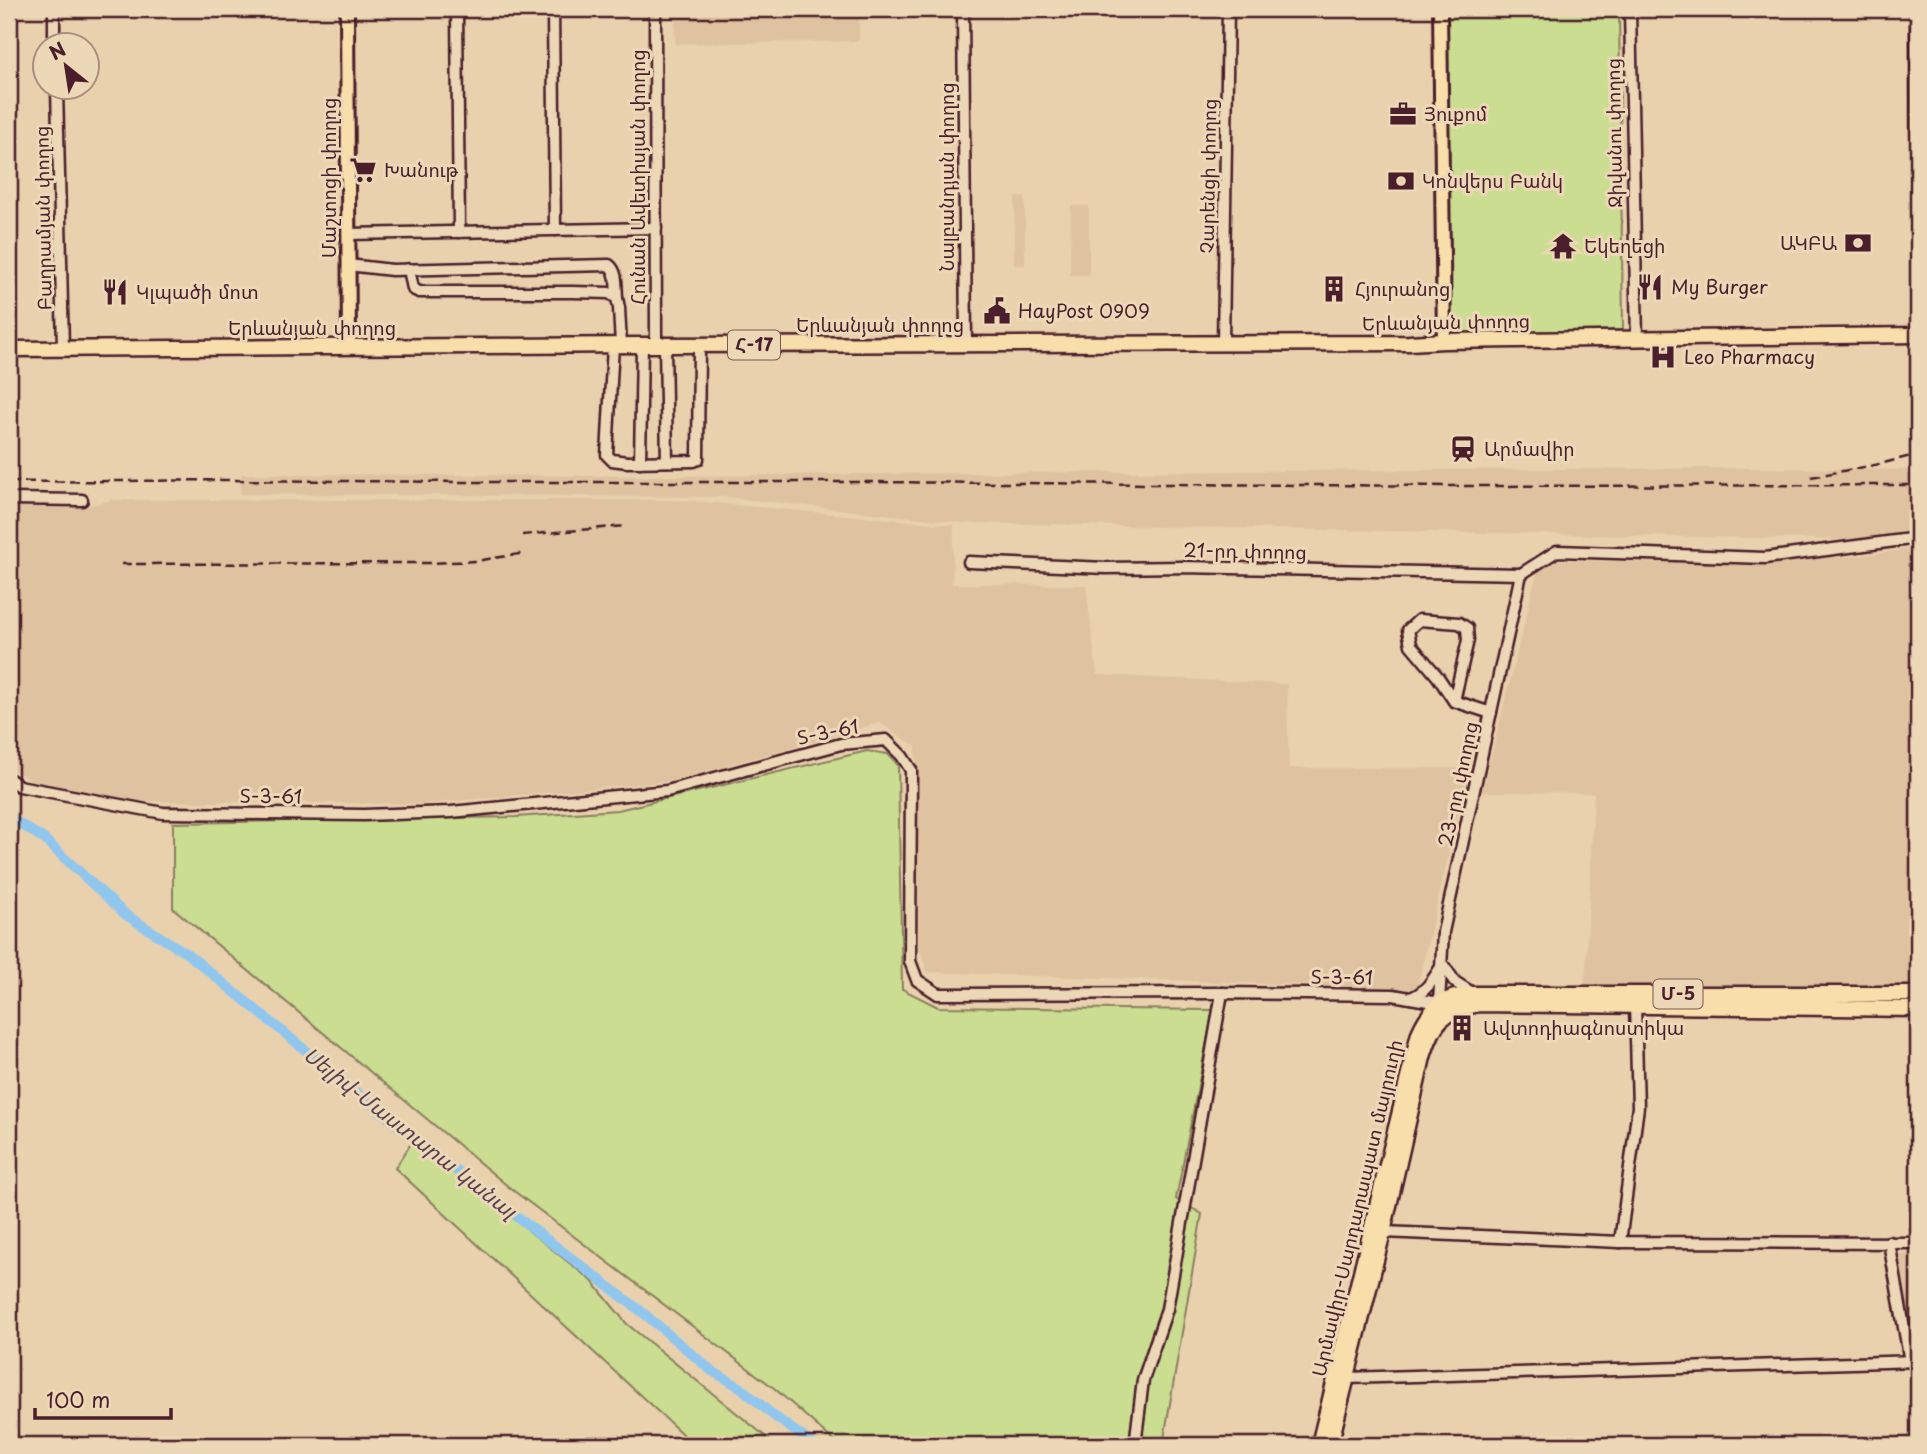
<svg xmlns="http://www.w3.org/2000/svg" width="1927" height="1454" font-family="'Playpen Sans','Noto Sans Armenian',sans-serif">
  <rect width="100%" height="100%" fill="#e9d1ae"/>
  <filter id="ink" filterUnits="userSpaceOnUse"><feTurbulence type="fractalNoise" baseFrequency=".0143" numOctaves="2"/><feDisplacementMap in="SourceGraphic" scale="14" xChannelSelector="R" yChannelSelector="G"/><feConvolveMatrix kernelMatrix="1 2 1 2 8 2 1 2 1" color-interpolation-filters="sRGB"/></filter>
  <g filter="url(#ink)">
    <g fill="#dfc3a0">
      <polygon points="675,9 859,9 859,41 675,44"/>
      <polygon points="1015,197 1025,197 1025,265 1014,265"/>
      <polygon points="1071,206 1089,206 1089,275 1070,275"/>
      <polygon points="1737,468 1918,470 1918,531 1897,536 1856,540 966,523 724,497 240,494 241,474 656,476 1086,472"/>
      <polygon points="112,500 683,500 954,525 952,584 1086,585 1097,675 1287,684 1289,768 1469,768 1417,989 927,972 919,946 916,746 879,723 672,781 423,804 128,801 31,780 9,768 9,507 88,506"/>
      <polygon points="1918,548 1918,991 1584,987 1586,967 1594,793 1482,792 1538,569 1557,560 1681,563 1847,557"/>
      <polygon points="1896,1254 1918,1254 1918,1356 1916,1356"/>
    </g>
    <g fill="#cadd91" stroke="#8a7e5e" stroke-width="2">
      <polygon points="1445,9 1619,9 1623,330 1462,335 1447,318"/>
      <polygon points="867,751 888,754 898,765 902,989 938,1007 1213,1010 1176,1199 1202,1214 1163,1445 843,1445 834,1441 774,1388 510,1188 173,908 173,823 515,817 618,810"/>
      <polygon points="414,1139 592,1281 627,1324 776,1445 694,1445 395,1168"/>
    </g>
    <g fill="none" stroke-linecap="round" stroke-linejoin="round">
      <polyline stroke="#90c6ee" stroke-width="10" points="9,817 44,839 126,915 189,955 403,1130 641,1311 712,1371 740,1387 774,1416 814,1445"/>
      <g stroke="#4a1f2b" stroke-width="15">
        <g id="minor">
          <polyline points="54,9 54,46"/>
          <polyline points="457,9 459,232"/>
          <polyline points="553,9 555,230"/>
          <polyline points="655,9 656,345"/>
          <polyline points="963,9 966,344"/>
          <polyline points="1630,9 1637,340"/>
          <polyline points="1916,9 1918,147"/>
          <polyline points="57,88 63,348"/>
          <polyline points="348,234 656,228"/>
          <path d="M 348,265 L 392,270 L 609,265 C 618,272 616,287 617,298"/>
          <polyline points="409,269 413,289 419,292 573,292 609,293 617,298 619,308 621,345"/>
          <polyline points="1223,344 1228,9"/>
          <polyline points="613,345 607,455 612,460 627,462 694,461 698,459 699,345"/>
          <polyline points="665,345 667,461"/>
          <polyline points="640,462 642,345"/>
          <polyline points="9,499 82,500"/>
          <polyline points="969,562 1106,568 1182,567 1521,574"/>
          <polyline points="1521,574 1557,551 1765,558 1918,538"/>
          <polyline points="1454,701 1468,640 1467,628 1459,623 1419,620 1408,630 1411,645 1438,677 1454,701 1491,713"/>
          <polyline points="9,779 19,786 163,813 364,815 451,812 667,791 841,744 886,740 902,756 911,770 910,961 917,980 938,994 1222,993 1393,995 1439,1003 1443,932 1521,574"/>
          <polyline points="1443,965 1455,982 1474,994"/>
          <path d="M 1411,998 C 1426,992 1433,980 1441,967"/>
          <polyline points="1383,1232 1620,1242 1918,1243"/>
          <polyline points="1620,1242 1638,1107 1635,1005"/>
          <polyline points="1889,1242 1910,1362"/>
          <polyline points="1346,1378 1918,1361"/>
          <polyline points="1135,1445 1143,1380 1167,1309 1222,993"/>
        </g>
      </g>
      <g stroke="#4a1f2b" stroke-width="18">
        <g id="major">
          <polyline points="347,9 349,347"/>
          <polyline points="1440,9 1444,341"/>
        </g>
      </g>
      <g stroke="#4a1f2b" stroke-width="19">
        <g id="highway">
          <polyline points="9,349 642,345 1409,343 1444,341 1918,335"/>
          <path d="M 1319,1445 L 1419,1033 C 1431,1006 1444,996 1474,994 L 1918,994"/>
          <path d="M 1330,1445 L 1383,1232 L 1423,1057 C 1434,1021 1442,1011 1479,1004 L 1918,1009"/>
        </g>
      </g>
      <use href="#minor" stroke="#ecd8b6" stroke-width="10"/>
      <use href="#major" stroke="#f8deab" stroke-width="12"/>
      <use href="#highway" stroke="#f8deab" stroke-width="14"/>
      <g stroke="#4a1f2b" stroke-width="2.5" stroke-dasharray="10 5" stroke-linecap="butt">
        <polyline points="1811,477 1880,464 1918,454"/>
        <polyline points="9,482 229,480 462,482 863,482 1458,486 1918,485"/>
        <polyline points="522,535 625,526"/>
        <polyline points="121,564 429,563 476,561 525,553"/>
        <polyline points="1908,566 1918,558"/>
      </g>
    </g>
  </g>
  <defs>
    <g id="office-bare" transform="scale(2.1)"><path d="M-6-3h4V-5.5h4V-3h4V5H-6ZM-1-4.5V-3h2v-1.5ZM-6 0V1H6V0Z" fill="#4a1f2b" stroke="#ecd8b6" stroke-width="2.5" paint-order="stroke"/></g>
    <g id="supermarket-bare" transform="scale(2.1)"><path d="M-6-5.5h2.5l.6 2H6L4.5 2H-2.5L-4.4-4H-6ZM-1.5 3.2a1.3 1.3 0 1 0 .1 0ZM3 3.2a1.3 1.3 0 1 0 .1 0Z" fill="#4a1f2b" stroke="#ecd8b6" stroke-width="2.5" paint-order="stroke"/></g>
    <g id="bank-bare" transform="scale(2.1)"><path d="M-6-4H6V4H-6ZM0-2.3a2.3 2.3 0 1 0 0 4.6a2.3 2.3 0 1 0 0-4.6Z" fill="#4a1f2b" stroke="#ecd8b6" stroke-width="2.5" paint-order="stroke"/></g>
    <g id="temple-bare" transform="scale(2.1)"><path d="M0-6L5-2H3V0L6.5 2.5H4V6H1.5V3h-3V6H-4V2.5H-6.5L-3 0V-2H-5Z" fill="#4a1f2b" stroke="#ecd8b6" stroke-width="2.5" paint-order="stroke"/></g>
    <g id="restaurant-bare" transform="scale(2.1)"><path d="M-5-6h1v4h1v-4h1v4h1v-4h1v5L-1.5 .5V6h-2V.5L-5-1ZM5-6V6H3V1.5H1.5Q1.5-4 5-6Z" fill="#4a1f2b" stroke="#ecd8b6" stroke-width="2.5" paint-order="stroke"/></g>
    <g id="building-bare" transform="scale(2.1)"><path d="M-4-6H4V6H1V3H-1V6H-4ZM-2.5-4.3h1.7v1.8h-1.7ZM.8-4.3h1.7v1.8H.8ZM-2.5-1h1.7V.8h-1.7ZM.8-1h1.7V.8H.8Z" fill="#4a1f2b" stroke="#ecd8b6" stroke-width="2.5" paint-order="stroke"/></g>
    <g id="civic-bare" transform="scale(2.1)"><path d="M-.6-6.5H3V-4.5H.6V-3L4-1V1h2V6H-6V1h2V-1L-.6-3ZM-1.2 2.5V6h2.4V2.5Z" fill="#4a1f2b" stroke="#ecd8b6" stroke-width="2.5" paint-order="stroke"/></g>
    <g id="hospital-bare" transform="scale(2.1)"><path d="M-5-5h3v3.5h4V-5h3V5h-3V1.5h-4V5h-3Z" fill="#4a1f2b" stroke="#ecd8b6" stroke-width="2.5" paint-order="stroke"/></g>
    <g id="station-bare" transform="scale(2.1)"><path d="M-3-6H3Q5-6 5-4V2Q5 4 3 4L4.5 6H3L1.5 4h-3L-3 6H-4.5L-3 4Q-5 4-5 2V-4Q-5-6-3-6ZM-3.5-4v3h7v-3ZM-3.5 1v1.5H-2V1ZM2 1v1.5H3.5V1Z" fill="#4a1f2b" stroke="#ecd8b6" stroke-width="2.5" paint-order="stroke"/></g>
  </defs>
  <g fill-rule="evenodd">
    <use href="#office-bare" x="1403" y="114"/>
    <use href="#supermarket-bare" x="363" y="170"/>
    <use href="#bank-bare" x="1401" y="181"/>
    <use href="#bank-bare" x="1858" y="243"/>
    <use href="#temple-bare" x="1563" y="246"/>
    <use href="#restaurant-bare" x="1650" y="287"/>
    <use href="#building-bare" x="1334" y="289"/>
    <use href="#restaurant-bare" x="115" y="292"/>
    <use href="#civic-bare" x="997" y="311"/>
    <use href="#hospital-bare" x="1663" y="357"/>
    <use href="#station-bare" x="1463" y="449"/>
    <use href="#building-bare" x="1462" y="1028"/>
  </g>
  <g text-anchor="middle" stroke-width="6" stroke-linejoin="round" paint-order="stroke">
    <g fill="#ecd8b6" stroke="#7b5655" stroke-width="2">
      <rect x="728" y="330.5" width="52" height="29" rx="5"/>
      <rect x="1653.5" y="979.5" width="49" height="29" rx="5"/>
    </g>
    <g font-size="18" font-weight="bold" fill="#4a1f2b">
      <text x="754" y="351">Հ-17</text>
      <text x="1678" y="1000">Մ-5</text>
    </g>
    <g font-size="19" fill="#4a1f2b" stroke="#ecd8b6" text-anchor="start">
      <text x="1424" y="121">Յուքոմ</text>
      <text x="384" y="177">Խանութ</text>
      <text x="1422" y="188">Կոնվերս Բանկ</text>
      <text x="1837" y="250" text-anchor="end">ԱԿԲԱ</text>
      <text x="1584" y="253">Եկեղեցի</text>
      <text x="1671" y="294">My Burger</text>
      <text x="1355" y="296">Հյուրանոց</text>
      <text x="136" y="299">Կլպածի մոտ</text>
      <text x="1018" y="318">HayPost 0909</text>
      <text x="1684" y="364">Leo Pharmacy</text>
      <text x="1484" y="456">Արմավիր</text>
      <text x="1483" y="1035">Ավտոդիագնոստիկա</text>
    </g>
    <g font-size="19" fill="#4a1f2b" stroke="#ecd8b6">
      <text transform="translate(1614 133) rotate(-91)" y="7">Ջիվանու փողոց</text>
      <text transform="translate(1208 176) rotate(-89)" y="7">Չարենցի փողոց</text>
      <text transform="translate(638 177) rotate(-90)" y="7">Հունան Ավետիսյան փողոց</text>
      <text transform="translate(947 177) rotate(-90)" y="7">Նալբանդյան փողոց</text>
      <text transform="translate(329 178) rotate(-90)" y="7">Մաշտոցի փողոց</text>
      <text transform="translate(43 218) rotate(-91)" y="7">Բաղրամյան փողոց</text>
      <text transform="translate(1446 322) rotate(-1)" y="7">Երևանյան փողոց</text>
      <text x="880" y="332">Երևանյան փողոց</text>
      <text x="312" y="335">Երևանյան փողոց</text>
      <text transform="translate(1245 551) rotate(1)" y="7">21-րդ փողոց</text>
      <text transform="translate(828 732) rotate(-11)" y="7">Տ-3-61</text>
      <text transform="translate(1458 784) rotate(-78)" y="7">23-րդ փողոց</text>
      <text transform="translate(271 796) rotate(1)" y="7">Տ-3-61</text>
      <text transform="translate(1342 977) rotate(1)" y="7">Տ-3-61</text>
      <text transform="translate(1357 1208) rotate(-77)" y="7">Արմավիր-Սարդարապատ մայրուղի</text>
    </g>
    <g font-size="21" font-style="italic" fill="#584052" stroke="#ecd8b6">
      <text transform="translate(410 1133) rotate(38)" y="7">Սելիվ֊Մաստարա կանալ</text>
    </g>
  </g>
  <rect width="1927" height="1454" fill="none" stroke="#ecd8b6" stroke-width="35"/>
  <rect x="18" y="18" width="1892" height="1419" fill="none" stroke="#4a1f2b" stroke-width="2.5" filter="url(#ink)"/>
  <g transform="translate(66 66) rotate(330)"><circle r="33" fill="#ecd8b6" stroke="#ab8e7e" stroke-width="2"/>
  <path d="M0-5L12 26L0 18L-12 26Z" fill="#4a1f2b"/>
  <text y="-10" font-size="19" font-weight="bold" text-anchor="middle" fill="#4a1f2b">N</text>
  </g>
  <path d="M35 1408v10h136v-10" fill="none" stroke="#4a1f2b" stroke-width="3.5"/>
  <text x="46" y="1408" font-size="21" fill="#4a1f2b" stroke="#ecd8b6" stroke-width="5" paint-order="stroke">100 m</text>
</svg>
